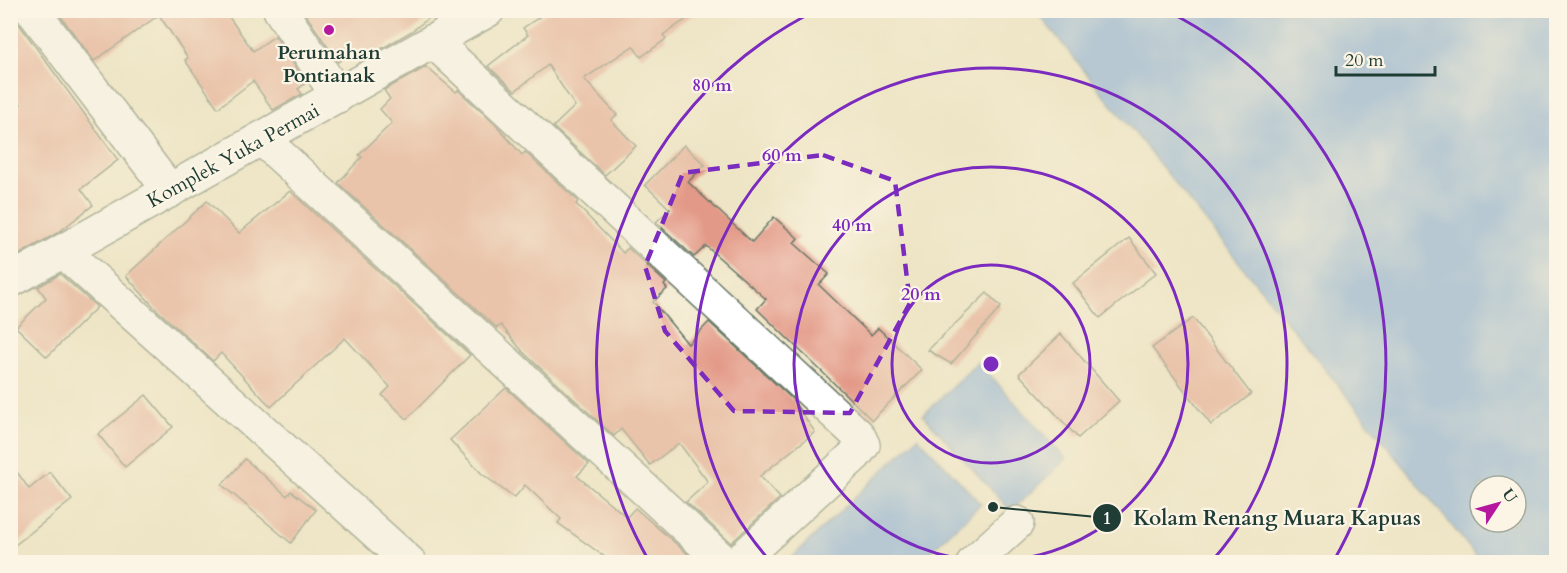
<svg xmlns="http://www.w3.org/2000/svg" width="1567" height="573" font-family="Cardo,serif">
  <rect width="100%" height="100%" fill="#fcf5e5"/>
  <filter id="ink" filterUnits="userSpaceOnUse"><feTurbulence type="fractalNoise" baseFrequency=".0167" numOctaves="2"/><feDisplacementMap in="SourceGraphic" scale="12" xChannelSelector="R" yChannelSelector="G"/><feConvolveMatrix kernelMatrix="1 2 1 2 8 2 1 2 1" color-interpolation-filters="sRGB"/></filter>
  <filter id="wash" filterUnits="userSpaceOnUse"><feTurbulence type="fractalNoise" baseFrequency=".008" numOctaves="4" result="noise"/><feDisplacementMap in="SourceGraphic" scale="24" xChannelSelector="R" yChannelSelector="G"/><feGaussianBlur stdDeviation="1.35" result="paint"/><feColorMatrix in="noise" values="0 0 0 0 0 0 0 0 0 0 0 0 0 0 0 0 0 1.4 0 .05"/><feComposite in="paint" operator="in"/></filter>
  <g filter="url(#wash)">
    <rect width="100%" height="100%" fill="#eee5c6"/>
    <g fill="#75a5df" stroke="#4a718a" stroke-width="1.5" fill-rule="evenodd">
      <path d="M 1036,11 L 1556,11 L 1556,562 L 1481,562 ZM 1480,486 L 1516,486 L 1516,522 L 1480,522 Z"/>
      <polygon points="978,362 1066,459 1011,511 923,415"/>
      <polygon points="918,437 981,504 919,562 787,562"/>
    </g>
    <g id="blocks">
      <g fill="#e39987">
        <polygon points="56,10 224,10 253,51 275,36 306,83 298,89 302,94 273,110 253,81 218,108 185,60 188,58 159,15 94,61"/>
        <polygon points="313,10 439,10 412,31 364,59 357,49 338,62 306,15"/>
        <polygon points="550,10 700,10 663,35 666,39 641,57 633,46 584,79 617,115 611,120 636,146 605,175 553,127 575,106 548,65 515,91 488,66 528,35 523,28"/>
        <polygon points="16,20 118,160 81,189 93,205 59,232 15,257 10,251 10,112 21,104 10,89 10,24"/>
        <polygon points="426,67 456,92 458,90 497,126 522,155 525,152 578,201 576,204 623,253 628,248 666,283 664,285 667,289 653,302 688,344 709,322 791,398 815,432 760,476 780,498 731,543 686,502 708,482 679,443 650,465 621,429 614,436 523,352 501,325 497,328 338,183 362,157 359,155 392,123 380,109 390,99 384,90"/>
        <polygon points="684,145 705,165 688,182 752,242 774,217 798,238 794,243 829,274 819,285 871,335 878,328 922,370 872,420 757,309 766,299 706,246 694,257 656,222 670,209 645,185"/>
        <polygon points="290,191 470,355 407,419 382,395 390,387 345,338 271,407 221,353 213,361 155,308 126,276 207,201 239,233"/>
        <polygon points="1129,238 1156,273 1100,318 1073,283"/>
        <polygon points="60,274 97,307 47,357 16,327 46,298 38,287"/>
        <polygon points="987,293 1001,307 951,364 928,350"/>
        <polygon points="1193,318 1251,394 1211,425 1152,348"/>
        <polygon points="1061,334 1119,401 1078,438 1019,374"/>
        <polygon points="506,388 589,464 577,476 627,517 635,508 697,562 612,562 558,523 561,519 525,485 514,498 481,473 450,440"/>
        <polygon points="146,395 173,427 125,467 98,434"/>
        <polygon points="245,459 287,496 291,491 316,510 291,543 222,485"/>
        <polygon points="10,462 29,489 50,472 72,500 10,549"/>
      </g>
    </g>
  </g>
  <g filter="url(#ink)">
    <use href="#blocks" fill-opacity="0" stroke="#677867" stroke-width="1.5"/>
    <g fill="none" stroke-linecap="round" stroke-linejoin="round">
      <g stroke="#677867" stroke-width="36">
        <g id="minor">
          <polyline points="32,10 170,191"/>
          <polyline points="280,10 338,96"/>
          <polyline points="433,41 858,435 863,445 855,455 738,562"/>
          <polyline points="262,139 724,562"/>
          <polyline points="63,251 409,562"/>
          <polyline points="10,281 488,10"/>
          <polyline points="974,562 1017,523"/>
        </g>
      </g>
      <use href="#minor" stroke="#fff" stroke-width="33"/>
    </g>
  </g>
  <path d="M0 0H1567V573H0ZM 823,155 L 895,181 L 910,303 L 850,413 L 734,411 L 665,331 L 645,266 L 683,173 Z" fill="#eee5c6" fill-opacity=".55" fill-rule="evenodd"/>
  <path fill="none" stroke="#7b2cbf" stroke-width="4.5" stroke-dasharray="12 8" stroke-linejoin="round" d="M 823,155 L 895,181 L 910,303 L 850,413 L 734,411 L 665,331 L 645,266 L 683,173 Z"/>
  <g fill="none" stroke="#7b2cbf" stroke-width="3">
    <circle cx="991" cy="364" r="99"/>
    <circle cx="991" cy="364" r="197"/>
    <path d="M771 562A296 296 0 1 1 1211 562"/>
    <path d="M649 561A395 395 0 0 1 815 11M1167 11A395 395 0 0 1 1333 562"/>
  </g>
  <circle fill="#b5179e" stroke="#fcf5e5" stroke-width="2" cx="329" cy="30" r="6"/>
  <g text-anchor="middle" stroke-width="4.5" stroke-linejoin="round" paint-order="stroke">
    <g font-size="20" font-weight="bold" fill="#1f3d34" stroke="#fcf5e5">
      <text x="329" y="59">Perumahan<tspan x="329" dy="23">Pontianak</tspan></text>
    </g>
    <g font-size="20" fill="#1f3d34" stroke="#fcf5e5">
      <text transform="translate(233 155) rotate(-29)" y="7">Komplek Yuka Permai</text>
    </g>
  </g>
  <circle cx="991" cy="364" r="9" fill="#7b2cbf" stroke="#fcf5e5" stroke-width="3"/>
  <g font-size="18" text-anchor="middle" font-weight="bold" fill="#7b2cbf" stroke="#fcf5e5" stroke-width="4.5" stroke-linejoin="round" paint-order="stroke">
    <text x="712" y="91">80 m</text>
    <text x="782" y="161">60 m</text>
    <text x="852" y="231">40 m</text>
    <text x="921" y="300">20 m</text>
  </g>
  <path fill="none" stroke="#1f3d34" stroke-width="2" d="M993 507L1107 518"/>
  <g fill="#1f3d34" stroke="#fcf5e5" stroke-width="2">
    <circle cx="993" cy="507" r="6"/>
    <circle cx="1107" cy="518" r="15"/>
  </g>
  <g font-size="18" text-anchor="middle" font-weight="bold" fill="#fff">
    <text x="1107" y="524">1</text>
  </g>
  <g font-size="21" text-anchor="middle" font-weight="bold" fill="#1f3d34" stroke="#fcf5e5" stroke-width="4.5" stroke-linejoin="round" paint-order="stroke">
    <text x="1277" y="525">Kolam Renang Muara Kapuas</text>
  </g>
  <rect width="1567" height="573" fill="none" stroke="#fcf5e5" stroke-width="36"/>
  <g transform="translate(1498 504) rotate(54)"><circle r="28" fill="#fcf5e5" stroke="#a4ab9e" stroke-width="1.5"/>
  <path d="M0-4.5L10 22L0 15L-10 22Z" fill="#b5179e"/>
  <text y="-9" font-size="16" font-weight="bold" text-anchor="middle" fill="#1f3d34">U</text>
  </g>
  <path d="M1336 66v9h99v-9" fill="none" stroke="#1f3d34" stroke-width="3"/>
  <text x="1345" y="66" font-size="18" fill="#1f3d34" stroke="#fcf5e5" stroke-width="4.5" paint-order="stroke">20 m</text>
</svg>
